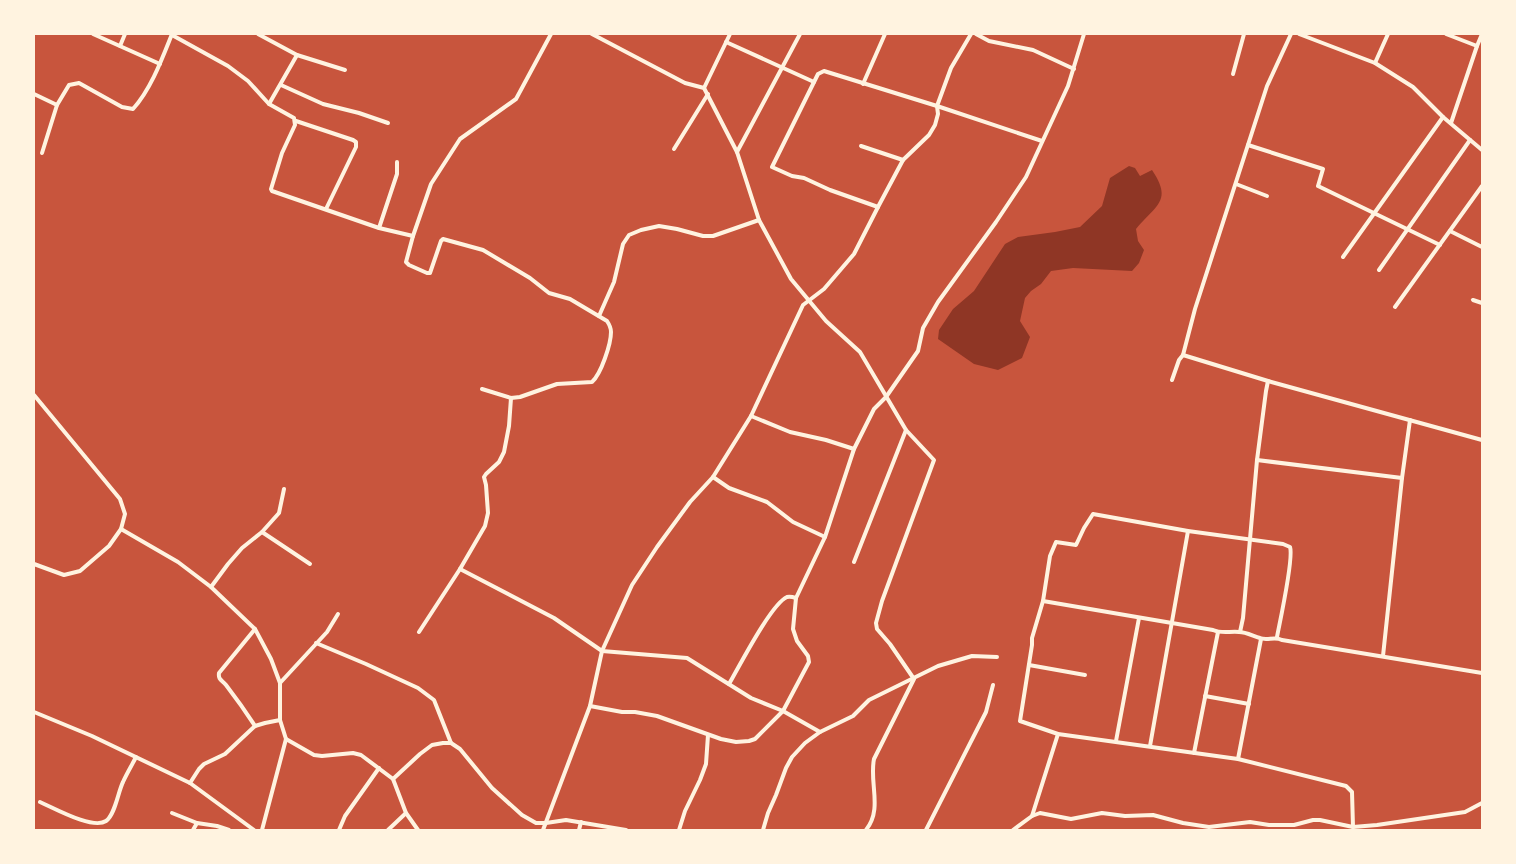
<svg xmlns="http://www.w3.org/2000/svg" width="1516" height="864" font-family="Lato,sans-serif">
  <rect width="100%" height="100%" fill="#c8553d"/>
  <path fill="#8f3625" d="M 1129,166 L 1135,168 L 1140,176 L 1152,170 C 1173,201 1156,205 1136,229 L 1138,241 L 1144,250 L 1139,263 L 1132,271 L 1073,268 L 1051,271 L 1041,284 L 1031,291 L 1025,298 L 1020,321 L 1030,337 L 1022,358 L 998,370 L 974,364 L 938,339 L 939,330 L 953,309 L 974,291 L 1005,244 L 1018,237 L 1055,232 L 1080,227 L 1102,206 L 1110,178 Z"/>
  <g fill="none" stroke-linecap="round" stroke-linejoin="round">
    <g stroke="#fff3e0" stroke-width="4">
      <polyline points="93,34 160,64"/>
      <polyline points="258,34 297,55 345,70"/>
      <path d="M 592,34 L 685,83 L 704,88 L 737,152 L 759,220 L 791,279 L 826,321 L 860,352 L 906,430 L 934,460 L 882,601 L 876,623 L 877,629 L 890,644 L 914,679 L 874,759 C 869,783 883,809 866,830"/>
      <polyline points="976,34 989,41 1033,50 1074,69"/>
      <polyline points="1299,34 1375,63 1413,87 1443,117 1482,150"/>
      <polyline points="1446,34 1477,46"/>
      <polyline points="172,35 228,66 248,81 269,104 294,118 295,125 282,153 271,189 272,191 379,228 413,236"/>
      <polyline points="726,42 814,82"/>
      <polyline points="120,46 125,34"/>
      <polyline points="1375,63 1388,34"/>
      <polyline points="1233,74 1244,34"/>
      <polyline points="863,84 885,34"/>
      <polyline points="281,85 323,104 359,113 388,123"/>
      <polyline points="704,88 730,34"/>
      <polyline points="34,94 57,105"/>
      <polyline points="269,104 297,55"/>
      <polyline points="296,121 353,140 356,142 356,147 326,209"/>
      <polyline points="1451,123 1477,46 1482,34"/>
      <polyline points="1248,145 1323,169 1318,186 1440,245"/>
      <polyline points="861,146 903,160"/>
      <polyline points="674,149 708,94"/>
      <polyline points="737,152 800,34"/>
      <path d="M 42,153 L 57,105 L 69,85 L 79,83 L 122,107 L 133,109 C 151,89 162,59 172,34"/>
      <polyline points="1236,184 1267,196"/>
      <polyline points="878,207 830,190 804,178 792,176 772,167 818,74 824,71 937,106 1042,141"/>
      <polyline points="379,228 397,174 397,162"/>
      <polyline points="1450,231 1482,247"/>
      <polyline points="1343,257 1443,117"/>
      <polyline points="1379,270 1470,140"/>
      <polyline points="1473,300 1482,303"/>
      <polyline points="1395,307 1482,186"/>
      <polyline points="599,316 614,282 623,244 629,235 641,230 659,226 677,229 703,236 713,236 759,220"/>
      <polyline points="1183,355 1268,381 1482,440"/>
      <polyline points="1172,380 1179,360 1183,355 1195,309 1267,86 1291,34"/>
      <path d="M 482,389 L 511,398 L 520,397 L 557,384 L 592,382 C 601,374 611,344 611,332 C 611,328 609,324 607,321 L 570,299 L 549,293 L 530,278 L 483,250 L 443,239 L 441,241 L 430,273 L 427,273 L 409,265 L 406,262 L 413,236 L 431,184 L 460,139 L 516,99 L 551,34"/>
      <polyline points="34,395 120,499 125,514 121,529 109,546 80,571 64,575 34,564"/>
      <polyline points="751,416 790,432 826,440 854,449"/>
      <polyline points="1257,460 1402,478"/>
      <polyline points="713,477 729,488 767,502 793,522 825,537"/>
      <polyline points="121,529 178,562 211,587 255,629 271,659 280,683 280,720 286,739 262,830"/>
      <polyline points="262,532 310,564"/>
      <polyline points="854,562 906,430"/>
      <polyline points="460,569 554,618 602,651 687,658 751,698 783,711 820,732"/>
      <polyline points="211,587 228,564 242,548 262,532 279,513 284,489"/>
      <path d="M 1043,601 L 1213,630 C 1222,634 1230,631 1239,632 C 1246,632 1253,636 1260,638 C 1267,641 1275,636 1282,640 L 1482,673"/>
      <polyline points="419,632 460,569 485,526 488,513 486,485 484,477 486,474 499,462 504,452 509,426 511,398"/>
      <polyline points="1240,632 1243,618 1257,460 1266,391 1268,381"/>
      <path d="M 1277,637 C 1280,621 1294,558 1290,547 L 1283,544 L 1188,531 L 1093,514 L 1084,528 L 1076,545 L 1056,542 L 1050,556 L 1043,601 L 1032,638 L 1032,645 L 1020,721 L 1058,734 L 1238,759 L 1346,786 L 1352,792 L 1353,827"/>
      <polyline points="316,643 366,664 418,688 434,700 451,743"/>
      <polyline points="1383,656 1402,478 1410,420"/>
      <polyline points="1029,665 1085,675"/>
      <polyline points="280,683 327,632 338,614"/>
      <path d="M 729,684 C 739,667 771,604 787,597 C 790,596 793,597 796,598"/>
      <polyline points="1205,696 1249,704"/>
      <polyline points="590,706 622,712 635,712 657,716 721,739 736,742 749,741 755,739 783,711 809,662 808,656 797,641 793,629 796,598 825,537 854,449 874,409 886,397 918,351 923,328 938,302 996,222 1026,177 1068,86 1084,34"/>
      <polyline points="34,712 92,736 190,783 254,830"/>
      <path d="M 255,726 C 246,712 236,698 226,685 C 222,680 218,680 219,673 L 255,629"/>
      <polyline points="286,739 314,755 322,756 353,753 361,755 393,779 406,813 418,830"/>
      <polyline points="1116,741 1139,618"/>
      <polyline points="1150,746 1188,531"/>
      <polyline points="1194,753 1218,632"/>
      <polyline points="1238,759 1261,639"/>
      <polyline points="393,779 420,754 432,745 443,743 451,743 460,749 492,788 522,815 536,823 546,823 566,820 626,830"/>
      <polyline points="190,783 199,769 204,764 225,754 255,726 265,723 280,720"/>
      <path d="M 40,802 C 54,808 93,830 106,821 C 115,815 118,792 123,782 C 127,773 132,765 136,757"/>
      <polyline points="172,813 197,823 217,826 229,830"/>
      <polyline points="1032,816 1058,734"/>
      <polyline points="193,830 197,823"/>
      <polyline points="339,830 345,816 379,768"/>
      <polyline points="388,830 406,813"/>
      <polyline points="543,830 590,706 602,651 632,585 657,547 690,502 713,477 751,416 803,305 824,289 854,254 878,207 903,160 929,135 935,125 938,114 937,106 951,68 971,34"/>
      <polyline points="579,830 581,822"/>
      <polyline points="679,830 685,811 700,780 706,764 708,735"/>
      <polyline points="763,830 768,813 776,795 786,768 792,757 805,743 820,732 853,716 869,700 938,666 972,656 997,657"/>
      <polyline points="926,830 986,712 993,685"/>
      <polyline points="1013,830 1032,816 1040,813 1071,819 1102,813 1125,816 1153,815 1183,823 1209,827 1250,822 1269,825 1294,825 1313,820 1320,820 1353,827 1377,825 1465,812 1482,803"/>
    </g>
  </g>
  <rect width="1516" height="864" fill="none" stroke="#fff3e0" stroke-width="70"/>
</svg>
